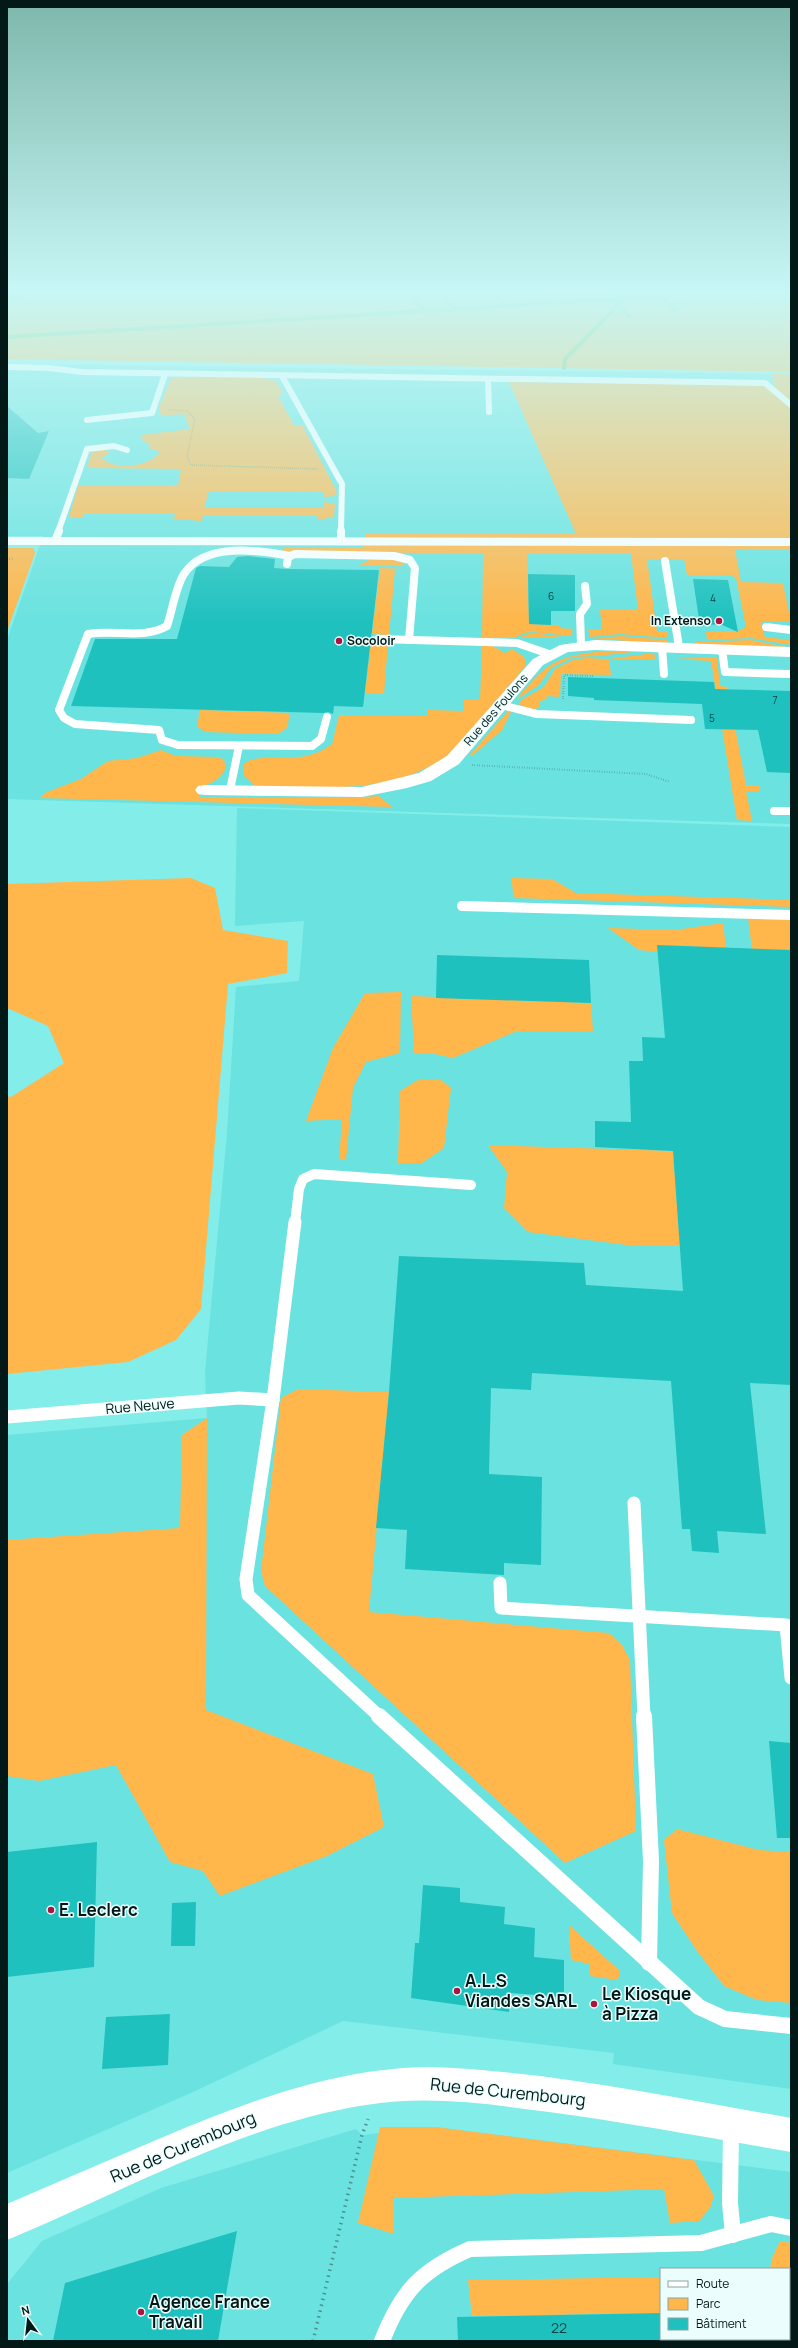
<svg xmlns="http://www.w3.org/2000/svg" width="798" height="2348" font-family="Manrope,sans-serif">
  <rect width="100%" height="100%" fill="#83edea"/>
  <g fill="#6ae2df" fill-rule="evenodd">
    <polygon points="7,364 791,374 791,824 7,799 7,640 43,536 7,536"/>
    <polygon points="237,808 791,827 791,2089 613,2064 614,2053 343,2021 191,2093 7,2173 7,1435 207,1418 205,1372 227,1133 236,987 299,981 304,921 235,926"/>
    <path d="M 435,2127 L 791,2172 L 791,2341 L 7,2341 L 7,2284 L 42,2241 L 161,2188 L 356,2129 L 362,2135 ZM 661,2269 L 789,2269 L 789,2339 L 661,2339 Z"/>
  </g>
  <g fill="#ffb64b">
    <polygon points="7,294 791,294 791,372 7,359"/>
    <polygon points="772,374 791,374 791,540 365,539 365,534 576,534 509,382 775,385"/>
    <path d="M 174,377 L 264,378 L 276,381 L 283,393 L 278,396 L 294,425 L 303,426 L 337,492 L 335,496 L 324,497 L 324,492 L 209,491 L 204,508 L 323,508 L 324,502 L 335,504 L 334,517 L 318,520 L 318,515 L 203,515 L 202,521 L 174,519 L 175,514 L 84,514 L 82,518 L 69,517 L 78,486 L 178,485 L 181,469 L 87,468 L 91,454 L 95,450 L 105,450 L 110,453 L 101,458 C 105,460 109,463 112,464 C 125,469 153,464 160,452 L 149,448 L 150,444 L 143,441 L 141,435 L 190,429 L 184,414 L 161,416 L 159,408 L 171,378 Z"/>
    <polygon points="791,544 791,549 735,549 741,582 783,583 791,622 761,622 765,637 791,640 791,645 751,638 707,640 706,631 738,631 746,627 736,578 730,575 687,575 684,559 647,559 657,631 668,631 668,638 620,634 590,637 588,629 602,629 600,610 638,610 631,554 527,554 529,624 559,625 559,628 573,629 571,636 532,632 524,633 515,638 482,638 483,554 295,551 283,553 284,548 364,548 364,545"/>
    <polygon points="7,548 34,548 34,551 36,551 7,631"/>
    <polygon points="384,558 400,561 406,566 359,565 369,560"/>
    <polygon points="380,568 406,569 395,570 389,635 372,634"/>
    <polygon points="533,633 569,638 521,638 522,636"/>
    <polygon points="620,636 668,640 668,643 593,639"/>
    <polygon points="751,640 791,648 696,644 696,642"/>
    <polygon points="371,642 388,643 384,694 365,694"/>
    <path d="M 482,646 L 493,646 L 505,653 L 512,649 L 523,656 L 526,661 L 525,667 L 452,752 C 395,796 323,787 256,787 L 243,775 L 244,764 L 250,760 C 281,752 303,766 332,744 L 339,715 L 427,716 L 428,710 L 464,711 L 464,700 L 480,699 Z"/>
    <path d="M 607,651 L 641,651 L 598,656 L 573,657 L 551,668 L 539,685 L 516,700 C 546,662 559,655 607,651 Z"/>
    <polygon points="654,653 655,659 609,659 611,675 561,674 560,697 547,696 546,700 539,701 539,707 533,710 518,704 523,699 544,687 555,669 573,660 586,658 609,659"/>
    <polygon points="717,657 720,686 728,687 728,690 746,785 759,785 760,791 746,791 752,821 737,820 711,661 675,659"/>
    <polygon points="200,710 290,713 287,728 278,734 205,732 197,726"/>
    <polygon points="508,711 511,712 502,730 472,756 470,755"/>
    <path d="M 161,750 L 176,756 L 219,757 L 226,762 C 226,777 214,782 202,787 L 199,797 L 346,798 L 379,796 L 392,807 L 39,798 L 47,792 L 81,779 L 108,761 L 137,758 Z"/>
    <polygon points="191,878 215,888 223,930 288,941 287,973 228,984 201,1309 176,1340 128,1362 7,1374 7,1096 11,1097 64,1063 48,1026 7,1008 7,884"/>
    <polygon points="511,878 552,879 576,893 791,900 791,907 514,898"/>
    <polygon points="748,918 791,920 791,950 752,949"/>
    <polygon points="723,923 726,948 658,945 658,952 639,950 608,928 675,930"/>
    <polygon points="401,992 400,1053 366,1062 353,1088 346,1160 339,1160 342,1119 306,1121 333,1048 365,993"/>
    <polygon points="411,996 591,1003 593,1031 517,1031 453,1058 435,1054 414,1053"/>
    <polygon points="440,1079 451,1088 444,1148 422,1163 398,1163 400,1091 418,1080"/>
    <polygon points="488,1145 673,1151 680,1246 627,1245 528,1232 504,1208 507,1172"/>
    <polygon points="298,1389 389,1392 369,1612 609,1633 622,1645 630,1660 636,1831 565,1863 265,1586 261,1571 281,1398"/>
    <polygon points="207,1418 206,1710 373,1774 384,1827 327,1856 220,1896 203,1871 170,1862 116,1765 39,1781 7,1776 7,1540 180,1528 182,1435"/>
    <polygon points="677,1829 759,1850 791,1852 791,2003 757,2000 724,1986 697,1951 672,1913 664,1840"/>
    <polygon points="569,1925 620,1971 618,1980 590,1976 590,1964 571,1960"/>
    <polygon points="380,2127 435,2127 694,2160 714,2196 710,2208 699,2221 670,2223 664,2189 394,2198 394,2234 358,2223"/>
    <polygon points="780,2241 791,2243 791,2283 789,2283 789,2269 770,2269 772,2258"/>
    <polygon points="661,2277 661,2313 472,2316 468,2280"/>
    <rect x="695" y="2339" width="89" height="2"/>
  </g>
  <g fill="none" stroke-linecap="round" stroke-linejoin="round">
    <g stroke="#80bb50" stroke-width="4">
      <polyline points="411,294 425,311"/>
      <polyline points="441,294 455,309"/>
      <polyline points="496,294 507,306"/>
      <polyline points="549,294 558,302"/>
      <polyline points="660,295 675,309"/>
      <polyline points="754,297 755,294"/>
      <polyline points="7,300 34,294"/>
      <polyline points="615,302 629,316"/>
      <polyline points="7,337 697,294"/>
      <polyline points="564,368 565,359 625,298"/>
    </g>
  </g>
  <g fill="#1fc1be">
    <polygon points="7,406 38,433 49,431 29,479 7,478"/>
    <polygon points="248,556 275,559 274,568 287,569 379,570 363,707 334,706 333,714 328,712 323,713 71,706 95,639 177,639 196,568 200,566 229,567 237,557"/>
    <polygon points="528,574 575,575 575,611 551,611 551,625 529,624"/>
    <polygon points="693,579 728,580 738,632 720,624 700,626"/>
    <polygon points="568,677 714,682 715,689 791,691 791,773 767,772 758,730 705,729 702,704 594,700 594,698 568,696"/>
    <polygon points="657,945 791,950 791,1385 750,1383 766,1534 717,1531 719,1553 692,1551 690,1529 682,1529 671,1381 532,1373 531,1390 491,1388 489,1474 542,1477 541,1565 504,1563 504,1575 405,1569 407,1530 376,1528 389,1392 399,1256 584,1263 586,1285 683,1291 673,1151 595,1147 595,1121 631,1122 629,1061 643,1061 642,1037 665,1038"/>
    <polygon points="437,955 589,960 591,1003 436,998"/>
    <polygon points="769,1741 791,1743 791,1838 777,1838"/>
    <polygon points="97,1842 94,1967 7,1977 7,1852"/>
    <polygon points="423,1885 460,1888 460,1902 505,1907 504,1924 535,1928 534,1957 564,1960 564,1997 510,1993 509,2012 411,1998 415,1943 419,1943"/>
    <polygon points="196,1902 195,1946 171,1946 172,1903"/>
    <polygon points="170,2014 168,2065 102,2069 106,2017"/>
    <polygon points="237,2231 218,2341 53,2341 65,2283"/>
    <polygon points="661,2313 661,2341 458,2341 457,2317"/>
  </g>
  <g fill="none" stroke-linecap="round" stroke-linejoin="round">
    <polyline stroke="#4c9390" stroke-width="1.5" stroke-dasharray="0.5 1.5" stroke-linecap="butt" points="169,410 187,411 195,419 187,456 191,465 317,469"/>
    <g stroke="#4c9390" stroke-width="2" stroke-dasharray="0.5 2" stroke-linecap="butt">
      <polyline points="7,560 14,558"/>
      <polyline points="563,699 564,675 593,676"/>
      <polyline points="472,765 646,774 670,782"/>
    </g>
    <polyline stroke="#4c9390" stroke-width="3.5" stroke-dasharray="1.5 4.5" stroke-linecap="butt" points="313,2341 362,2135 368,2119"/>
    <g stroke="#fff" stroke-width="6">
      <polyline points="7,367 49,368 82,372 765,383 791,405"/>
      <polyline points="282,376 342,484 341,532"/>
      <polyline points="488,380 489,412"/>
      <polyline points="87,420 152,413 165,374"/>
      <polyline points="58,532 87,449 114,446 127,450"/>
    </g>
    <g stroke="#fff" stroke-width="8">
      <polyline points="55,541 59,531"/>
      <polyline points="341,541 341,531"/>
      <path d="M 290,556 C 258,550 205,542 184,574 C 176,586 172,611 167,626 C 143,640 114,629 88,634 L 59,710 L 64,718 L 75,724 L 159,730 L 162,740 L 178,745 L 312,746 L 321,739 L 327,717"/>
      <polyline points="665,561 679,647"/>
      <polyline points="287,564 288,557 295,554 394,556 410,560 415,568 409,640"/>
      <polyline points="766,627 791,630"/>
      <polyline points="378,639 517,643 549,654"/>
      <polyline points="581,645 580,614 587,604 585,586"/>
      <polyline points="662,647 664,674"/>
      <polyline points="722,649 725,672 789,674"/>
      <polyline points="501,705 537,714 691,720"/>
      <polyline points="230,790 239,746"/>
      <polyline points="774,811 791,811"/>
    </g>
    <g stroke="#fff" stroke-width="10">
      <polyline points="462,906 791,915"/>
      <polyline points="295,1223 299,1189 303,1179 314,1174 471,1185"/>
    </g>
    <g stroke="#fff" stroke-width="13">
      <polyline points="295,1222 273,1400 246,1579 248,1595 380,1717"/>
      <polyline points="7,1417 239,1398 273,1400"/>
      <polyline points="634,1503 644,1717"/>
      <polyline points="500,1583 501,1608 786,1625 791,1678"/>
    </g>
    <g stroke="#fff" stroke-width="16">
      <polyline points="379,1716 699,2007 725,2019 791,2026"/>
      <polyline points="644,1716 651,1861 649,1963"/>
      <polyline points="731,2128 730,2203 733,2235"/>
      <path d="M 382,2341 C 401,2292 421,2270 470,2249 L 701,2243 L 771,2224 L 791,2228"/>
    </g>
    <g fill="#fff" fill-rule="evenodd">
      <polygon points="7,537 791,538 791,546 7,545"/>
      <polygon points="595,640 791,647 791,657 595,650 568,652 543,665 459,764 431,781 407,788 362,797 204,795 198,794 195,790 198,786 204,785 362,787 419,773 447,756 533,659 560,645"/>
      <path d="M 429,2067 C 550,2071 671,2097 791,2118 L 791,2152 C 710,2138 630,2123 549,2112 C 489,2104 427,2095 366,2105 C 241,2124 123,2192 7,2240 L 7,2204 C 58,2182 109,2160 161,2138 C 247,2102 334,2068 429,2067 Z"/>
    </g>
  </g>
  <linearGradient id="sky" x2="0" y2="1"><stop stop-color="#7eb7ab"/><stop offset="0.47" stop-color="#c7f7f6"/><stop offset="1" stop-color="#c7f7f6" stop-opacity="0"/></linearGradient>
  <rect width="798" height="622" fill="url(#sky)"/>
  <g fill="#aa143f" stroke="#ebfefd" stroke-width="1.5">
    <circle cx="719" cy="621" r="4"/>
    <circle cx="339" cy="641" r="4"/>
    <circle cx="51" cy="1910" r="4"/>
    <circle cx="457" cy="1991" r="4"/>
    <circle cx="594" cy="2004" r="4"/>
    <circle cx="141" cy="2312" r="4"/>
  </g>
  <g text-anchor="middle" stroke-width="3" stroke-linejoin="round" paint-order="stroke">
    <g font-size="10" fill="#094342">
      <text x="551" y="600">6</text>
      <text x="713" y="602">4</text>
      <text x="775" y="704">7</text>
      <text x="712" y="722">5</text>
    </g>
    <g font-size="12" font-weight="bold" fill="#021918" stroke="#ebfefd" text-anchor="end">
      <text x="711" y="625">In Extenso</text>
      <text x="347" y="645" text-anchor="start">Socoloir</text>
    </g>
    <g font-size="12" fill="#021918" stroke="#ebfefd">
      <text transform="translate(496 710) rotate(-49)" y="4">Rue des Foulons</text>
    </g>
    <g font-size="14" fill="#021918" stroke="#ebfefd">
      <text transform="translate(140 1406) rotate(-5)" y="5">Rue Neuve</text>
    </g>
    <g font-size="14" fill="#094342">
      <text x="559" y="2333">22</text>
    </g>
    <g font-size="17" font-weight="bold" fill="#021918" stroke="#ebfefd" text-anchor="start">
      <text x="59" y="1916">E. Leclerc</text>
      <text x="465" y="1987">A.L.S<tspan x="465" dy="20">Viandes SARL</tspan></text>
      <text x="602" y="2000">Le Kiosque<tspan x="602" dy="20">à Pizza</tspan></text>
      <text x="149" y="2308">Agence France<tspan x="149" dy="20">Travail</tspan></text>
    </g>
    <g font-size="17" fill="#021918" stroke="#ebfefd">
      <text transform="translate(508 2092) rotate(6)" y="6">Rue de Curembourg</text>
      <text transform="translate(183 2147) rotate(-23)" y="6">Rue de Curembourg</text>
    </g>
  </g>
  <rect width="798" height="2348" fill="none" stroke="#021918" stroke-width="16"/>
  <rect x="660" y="2268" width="130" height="72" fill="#ebfefd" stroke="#8ea2a1"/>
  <rect x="668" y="2281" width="20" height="6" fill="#ffffff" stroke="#8ea2a1"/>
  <text x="696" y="2288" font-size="12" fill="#021918">Route</text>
  <rect x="668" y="2298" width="20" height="12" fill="#ffb64b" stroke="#8ea2a1"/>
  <text x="696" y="2308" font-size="12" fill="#021918">Parc</text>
  <rect x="668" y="2318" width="20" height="12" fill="#1fc1be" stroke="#8ea2a1"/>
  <text x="696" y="2328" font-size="12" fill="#021918">Bâtiment</text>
  <g transform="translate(28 2320) rotate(345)" stroke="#ebfefd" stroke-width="3" paint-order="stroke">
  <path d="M0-3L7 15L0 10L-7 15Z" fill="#021918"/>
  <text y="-6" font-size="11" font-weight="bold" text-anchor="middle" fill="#021918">N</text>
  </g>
</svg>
